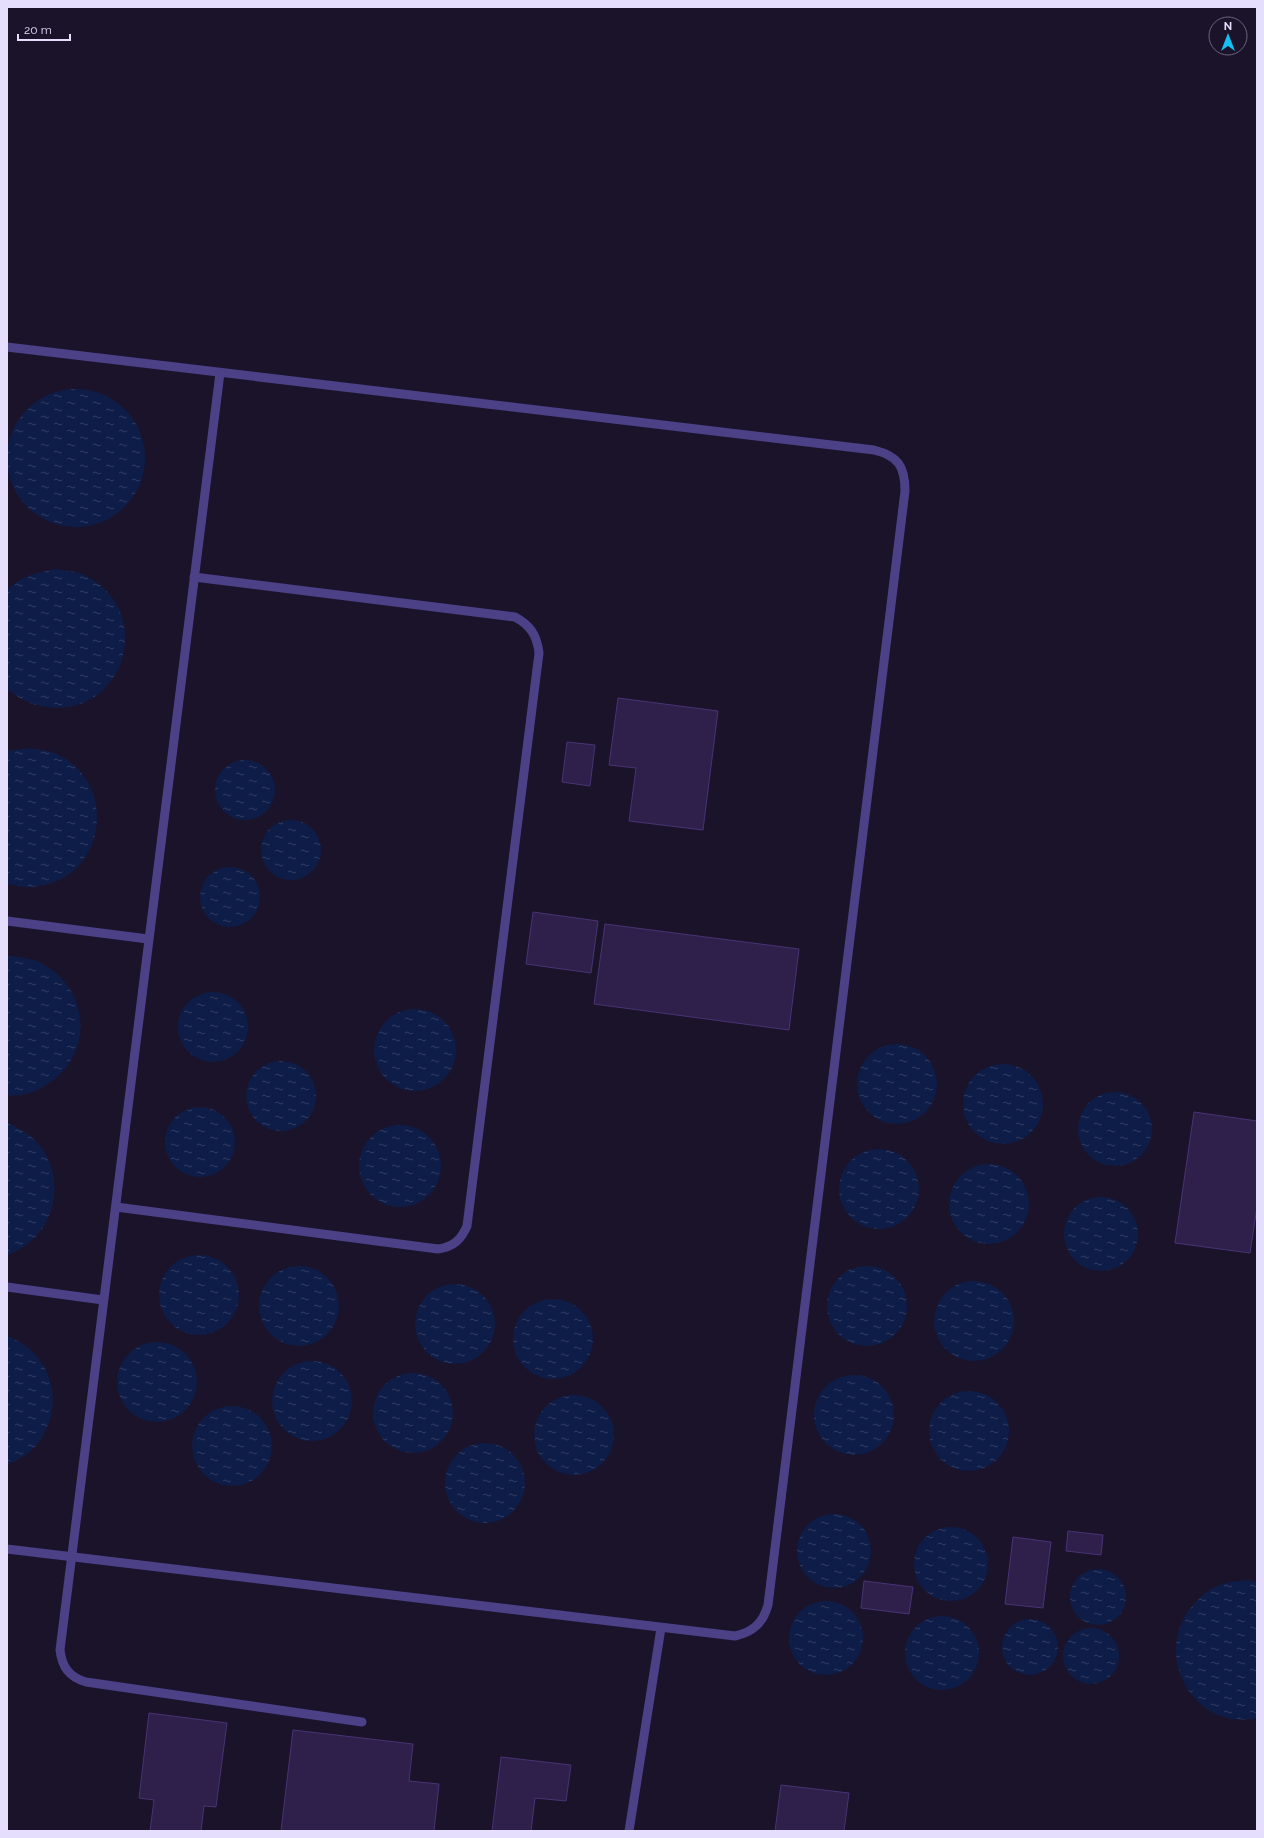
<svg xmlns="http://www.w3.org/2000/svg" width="1264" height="1838" font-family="Raleway,sans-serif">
  <defs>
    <pattern id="water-ripples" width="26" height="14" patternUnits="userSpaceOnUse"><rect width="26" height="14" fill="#0e1c48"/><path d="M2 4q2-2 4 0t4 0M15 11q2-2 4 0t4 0" fill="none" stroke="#313d63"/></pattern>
  </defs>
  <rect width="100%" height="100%" fill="#1a132a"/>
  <g fill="url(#water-ripples)">
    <circle cx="76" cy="458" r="69"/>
    <path d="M 58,569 C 66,571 75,571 82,574 C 157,607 127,718 47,707 C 31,705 18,699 7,688 L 7,590 C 23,575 37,572 58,569 Z"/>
    <path d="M 31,748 C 39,750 48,750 55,753 C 122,783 105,884 31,887 C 24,888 14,885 7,884 L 7,751 Z"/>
    <circle cx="245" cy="790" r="30"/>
    <circle cx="291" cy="850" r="30"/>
    <circle cx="230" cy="897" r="30"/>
    <path d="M 14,956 C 21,958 30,958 37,961 C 92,986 95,1056 45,1086 C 34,1093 20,1097 7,1095 L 7,957 Z"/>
    <circle cx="213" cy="1027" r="35"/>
    <circle cx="415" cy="1050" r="41"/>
    <circle cx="897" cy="1084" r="40"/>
    <circle cx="281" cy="1096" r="35"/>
    <circle cx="1003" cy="1104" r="40"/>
    <circle cx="1115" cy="1129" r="37"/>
    <circle cx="200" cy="1142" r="35"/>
    <path d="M 7,1123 C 13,1124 18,1128 23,1131 C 65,1156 65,1221 23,1247 C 18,1250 13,1254 7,1255 Z"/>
    <circle cx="400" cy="1166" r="41"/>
    <circle cx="879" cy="1189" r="40"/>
    <circle cx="989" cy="1204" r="40"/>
    <circle cx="1101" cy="1234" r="37"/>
    <circle cx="199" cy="1295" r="40"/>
    <circle cx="299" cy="1306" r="40"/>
    <circle cx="867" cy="1306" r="40"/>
    <circle cx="974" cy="1321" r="40"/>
    <circle cx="455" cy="1324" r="40"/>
    <circle cx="553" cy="1339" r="40"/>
    <path d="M 7,1336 C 50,1352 66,1400 41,1439 C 33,1452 20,1459 7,1465 Z"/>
    <circle cx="157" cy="1382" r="40"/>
    <circle cx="312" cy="1401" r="40"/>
    <circle cx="413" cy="1413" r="40"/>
    <circle cx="854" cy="1415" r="40"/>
    <circle cx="969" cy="1431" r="40"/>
    <circle cx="574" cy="1435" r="40"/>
    <circle cx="232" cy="1446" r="40"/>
    <circle cx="485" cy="1483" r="40"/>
    <circle cx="834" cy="1551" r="37"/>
    <circle cx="951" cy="1564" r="37"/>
    <circle cx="1098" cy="1597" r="28"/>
    <path d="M 1248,1580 L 1257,1582 L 1257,1718 C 1190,1732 1148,1647 1198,1600 C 1205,1592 1216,1585 1227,1583 C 1233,1581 1241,1581 1248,1580 Z"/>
    <circle cx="826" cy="1638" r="37"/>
    <circle cx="942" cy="1653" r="37"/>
    <circle cx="1030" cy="1647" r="28"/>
    <circle cx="1091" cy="1656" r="28"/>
  </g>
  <g fill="#2e204a" stroke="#493375">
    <polygon points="618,698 718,711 703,830 629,821 636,768 609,765"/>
    <polygon points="567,742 595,745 590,786 562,782"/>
    <polygon points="533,912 598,921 591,973 526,964"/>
    <polygon points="605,924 799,949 789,1030 594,1004"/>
    <polygon points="1194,1112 1257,1121 1257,1207 1250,1253 1175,1243"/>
    <polygon points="1068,1531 1103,1535 1101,1555 1066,1551"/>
    <polygon points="1013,1537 1051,1542 1043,1608 1005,1604"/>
    <polygon points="864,1581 913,1587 909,1614 861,1608"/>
    <polygon points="149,1713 227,1723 216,1807 204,1806 201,1831 150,1831 154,1800 139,1798"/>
    <polygon points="293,1730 413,1744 409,1781 439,1784 434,1831 281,1831"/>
    <polygon points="501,1757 571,1765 566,1801 535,1798 531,1831 492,1831"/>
    <polygon points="781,1785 849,1793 844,1831 775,1831"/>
  </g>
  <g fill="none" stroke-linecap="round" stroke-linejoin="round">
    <g stroke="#4c4087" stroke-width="9">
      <path d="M 7,347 L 874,450 C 898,456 905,466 905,491 L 768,1605 C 763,1623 753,1632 735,1636 L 7,1549"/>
      <path d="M 220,373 L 60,1650 C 62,1667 69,1677 86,1682 L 362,1722"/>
      <polyline points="7,921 148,939"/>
      <path d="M 116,1207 L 438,1249 C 453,1247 461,1240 467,1226 L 539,653 C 537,635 530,625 515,617 L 194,577"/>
      <polyline points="7,1287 103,1300"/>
      <polyline points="629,1831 661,1628"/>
    </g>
  </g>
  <rect width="1264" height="1838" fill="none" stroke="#e6defd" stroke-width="16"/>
  <g transform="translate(1228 36)"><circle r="19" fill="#1a132a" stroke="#6c647e"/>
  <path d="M0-3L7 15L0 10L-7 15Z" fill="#15bff2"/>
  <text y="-6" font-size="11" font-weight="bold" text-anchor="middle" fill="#e6defd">N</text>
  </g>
  <path d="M18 34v6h52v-6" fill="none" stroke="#e6defd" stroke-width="2"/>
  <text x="24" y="34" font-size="12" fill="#e6defd" stroke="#1a132a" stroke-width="3" paint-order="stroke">20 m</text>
</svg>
